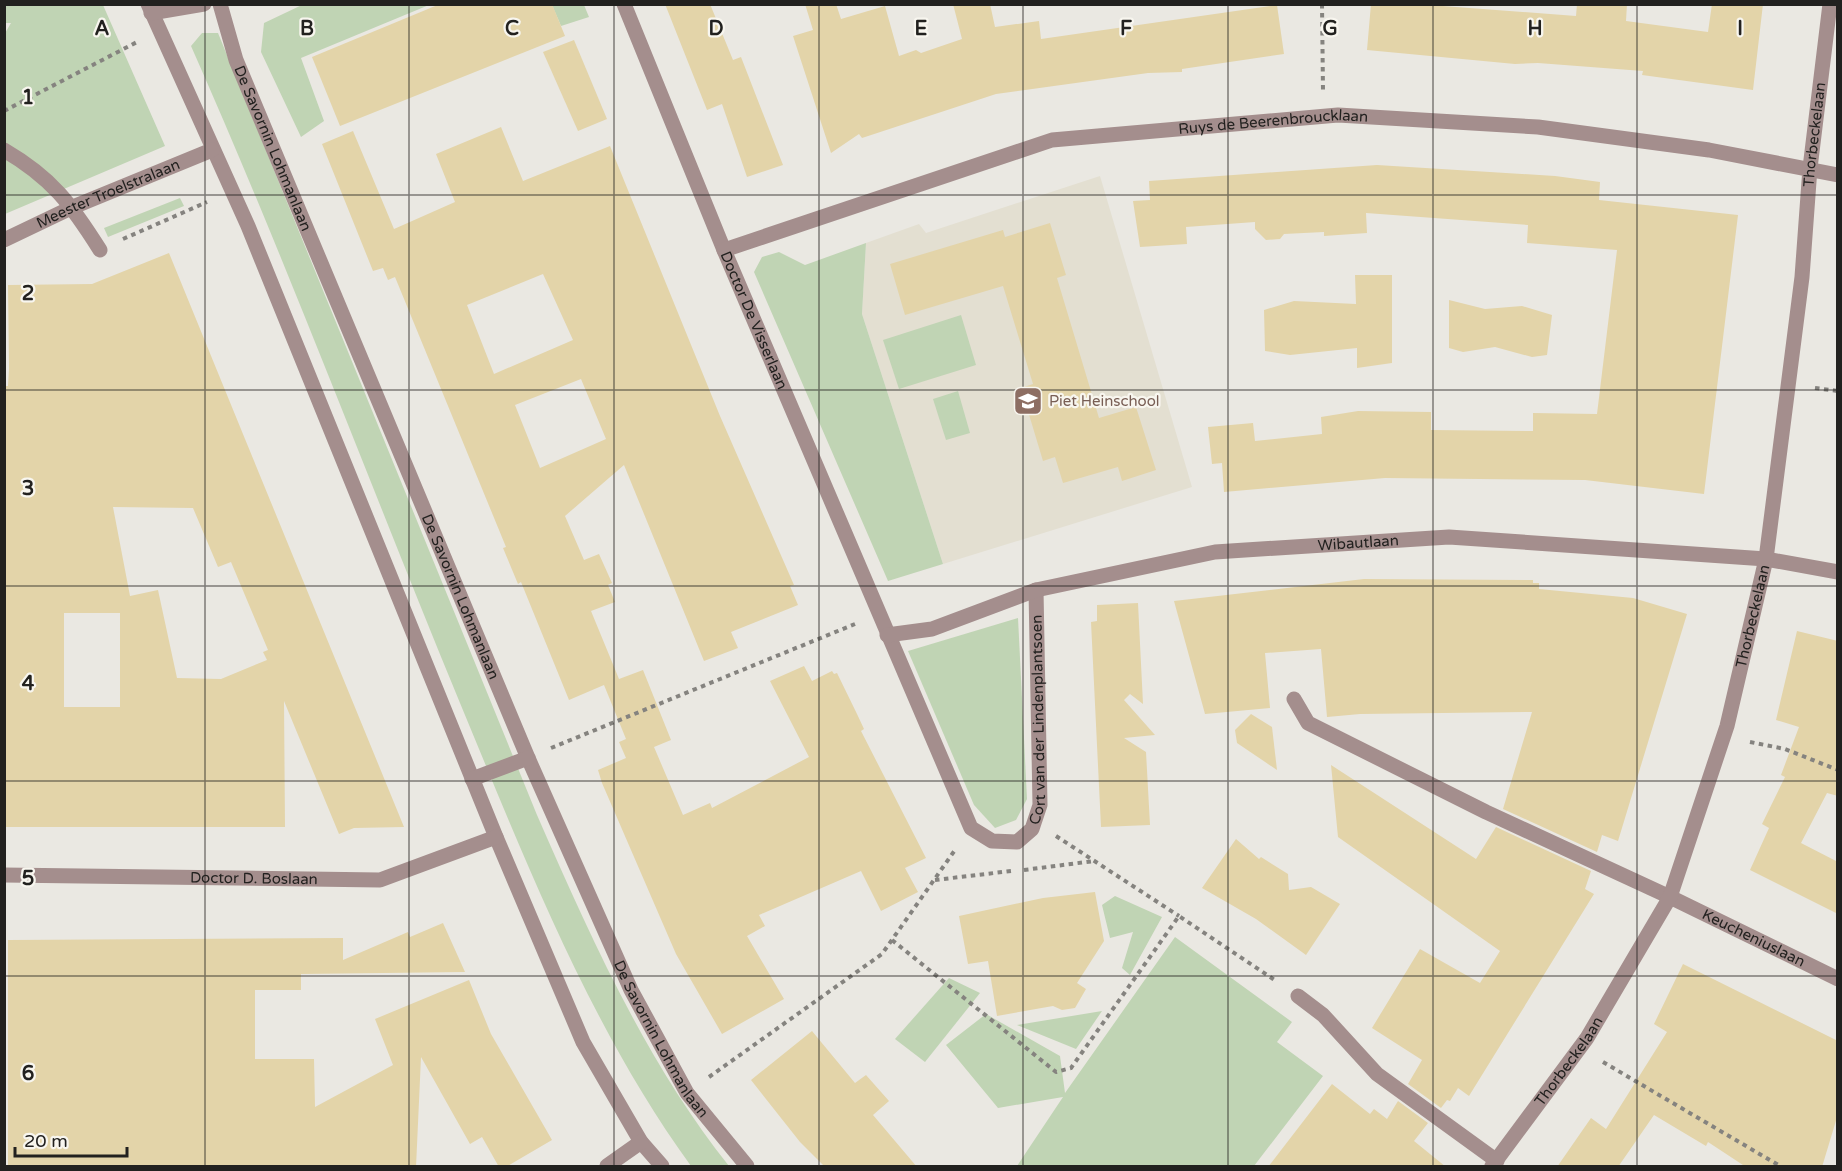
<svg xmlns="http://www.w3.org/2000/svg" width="1842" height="1171" font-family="'Varela Round',sans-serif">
  <rect width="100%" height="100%" fill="#eae8e2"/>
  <polygon fill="#e3dfd1" points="1100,176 1192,487 943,564 862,314 866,243 919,224 926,233"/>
  <g fill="#c0d4b4">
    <polygon points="304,4 429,5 301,58 324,121 301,137 261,52 264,23"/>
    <polygon points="5,5 103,5 165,146 5,214 4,35 11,23 5,23"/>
    <polygon points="552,5 584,5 589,17 561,26"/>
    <path d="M 202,33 L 218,33 L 537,815 C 590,936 646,1062 729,1166 L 691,1166 C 590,1027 526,862 460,703 C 370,485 287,262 191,46 Z"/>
    <polygon points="180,198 184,206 108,237 104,228"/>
    <polygon points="866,243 862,314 943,564 888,581 754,272 762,257 779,252 805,265"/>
    <polygon points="961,315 976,365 899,389 883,340"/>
    <polygon points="958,391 970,433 946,440 933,399"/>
    <polygon points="1018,618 1027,799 1016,820 995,828 974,805 908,651"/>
    <polygon points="1115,896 1162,917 1130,975 1122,968 1133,932 1110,938 1102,905"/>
    <polygon points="1175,937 1292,1022 1277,1042 1323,1076 1254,1166 1017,1166 1063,1097 998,1108 946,1045 986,1014 1060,1056 1065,1093"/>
    <polygon points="949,978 980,993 925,1062 895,1039"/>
    <polygon points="1102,1011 1076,1049 1017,1025"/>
  </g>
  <g fill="#e3d4a9" fill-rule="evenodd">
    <polygon points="440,4 552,4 565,36 340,126 312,57"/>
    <polygon points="665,4 710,4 733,60 741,57 783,165 747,177 722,104 707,110"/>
    <polygon points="805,4 836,4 841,19 885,6 899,56 916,50 921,53 962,39 953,4 990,4 995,27 1039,21 1041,39 1277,5 1284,54 1182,69 1182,72 1148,73 996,94 862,138 859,134 831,153 793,36 813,30"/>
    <polygon points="1371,4 1416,4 1576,16 1577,4 1627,4 1626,21 1708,32 1712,4 1763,4 1753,90 1642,75 1643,71 1538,63 1515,64 1367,50"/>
    <polygon points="574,40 607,119 578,131 543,52"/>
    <path d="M 501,127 L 523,181 L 610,146 L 720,416 L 794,585 L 790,586 L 798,605 L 731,632 L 738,648 L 704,661 L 624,465 L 565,516 L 584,560 L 599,554 L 612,583 L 608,585 L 615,602 L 591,611 L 619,679 L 643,670 L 671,740 L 654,747 L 683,815 L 710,803 L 712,808 L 809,757 L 770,681 L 804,666 L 812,681 L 832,671 L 834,674 L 837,673 L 857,714 L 864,729 L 861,731 L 926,858 L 905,868 L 918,892 L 881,911 L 861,871 L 759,915 L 765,926 L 747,936 L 784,999 L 722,1034 L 676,954 L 602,783 L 598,770 L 626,758 L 619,742 L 626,739 L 604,685 L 569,700 L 521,582 L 518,584 L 503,548 L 506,547 L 395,277 L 388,280 L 383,268 L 373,271 L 322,144 L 353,131 L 394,229 L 455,202 L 436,154 ZM 543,274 L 573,340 L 494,374 L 467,305 ZM 581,379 L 606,439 L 540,468 L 515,405 Z"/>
    <polygon points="1377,165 1555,176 1600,182 1599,200 1738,215 1704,494 1585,480 1385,478 1224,492 1222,463 1212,464 1208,427 1253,423 1255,441 1322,434 1321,417 1358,411 1431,412 1431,430 1533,431 1533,413 1597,414 1617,250 1527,243 1528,225 1366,213 1367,233 1324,236 1324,232 1284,234 1280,239 1266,240 1255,229 1255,222 1186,227 1187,244 1140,247 1133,201 1150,200 1149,181"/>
    <polygon points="1050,223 1066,275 1057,278 1099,418 1136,407 1156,470 1122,481 1118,467 1063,483 1055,457 1043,461 1021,388 1033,384 1003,286 905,315 890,264 1003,230 1005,237"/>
    <path d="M 169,253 L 245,439 L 404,827 L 354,828 L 339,834 L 284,701 L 285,827 L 4,827 L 4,386 L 8,386 L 9,369 L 8,285 L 92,284 ZM 113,507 L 193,508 L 218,567 L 231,562 L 268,650 L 263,652 L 267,660 L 221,679 L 177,678 L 158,590 L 130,596 ZM 64,613 L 120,613 L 120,707 L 64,707 Z"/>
    <polygon points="1355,275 1392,275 1392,363 1357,368 1357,348 1290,355 1265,351 1264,310 1294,301 1356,304"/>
    <polygon points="1449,300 1485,309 1522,306 1552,315 1547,355 1532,357 1495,347 1463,352 1449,348"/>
    <polygon points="1364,579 1533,580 1533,583 1539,583 1539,589 1633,598 1687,614 1618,841 1602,835 1597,852 1503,809 1532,712 1360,714 1327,717 1321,649 1265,653 1270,708 1205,714 1174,601"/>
    <polygon points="1138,603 1143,704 1130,694 1124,700 1155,735 1124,738 1146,752 1150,825 1101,827 1091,622 1097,621 1097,605"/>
    <polygon points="1797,631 1838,641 1838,796 1827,793 1801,843 1838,862 1838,914 1750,870 1769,828 1762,824 1785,777 1781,775 1799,727 1776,720"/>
    <polygon points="1251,714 1272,727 1277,770 1237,743 1235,730"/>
    <polygon points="1331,765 1476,859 1496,827 1591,871 1585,889 1594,894 1469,1096 1458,1088 1450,1101 1447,1100 1441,1108 1408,1084 1422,1060 1372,1028 1420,949 1480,983 1500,951 1338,837"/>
    <polygon points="1236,839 1259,859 1261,857 1288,874 1289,890 1311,887 1340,904 1306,955 1256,919 1202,888"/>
    <polygon points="1095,892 1104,941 1077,983 1086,989 1075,1008 1062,1010 1053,1006 997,1016 988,961 968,964 959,916 1043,898"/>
    <polygon points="443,923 465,972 301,974 301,990 255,990 255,1059 314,1059 315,1107 393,1065 375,1019 469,980 491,1034 552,1140 506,1167 499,1167 482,1137 470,1144 421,1057 416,1167 8,1167 8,940 343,938 343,960 408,932 410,937"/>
    <polygon points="1683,964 1838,1041 1838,1114 1822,1167 1746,1167 1708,1142 1706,1146 1654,1115 1618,1167 1557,1167 1591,1118 1606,1129 1667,1032 1654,1024"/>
    <polygon points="812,1031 855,1083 866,1075 889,1101 873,1115 917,1167 825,1167 800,1142 751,1080"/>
    <polygon points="1332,1084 1370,1114 1374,1109 1387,1119 1398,1101 1428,1123 1414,1141 1446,1167 1268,1167"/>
  </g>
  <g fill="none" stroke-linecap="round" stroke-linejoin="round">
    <g stroke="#85837f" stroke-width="4" stroke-dasharray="4.5 4.5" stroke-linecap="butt">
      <polyline points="1322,4 1323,91"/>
      <polyline points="4,111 137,42"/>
      <polyline points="123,239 207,202"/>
      <polyline points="1815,388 1838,391"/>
      <polyline points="1750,742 1785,749 1838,770"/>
      <polyline points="551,748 855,624"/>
      <polyline points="1056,836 1179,916"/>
      <polyline points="1024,870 1094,861"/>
      <polyline points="935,880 1011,871"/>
      <polyline points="892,940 1056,1072 1071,1068 1179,916 1276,981"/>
      <polyline points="1603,1062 1780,1166"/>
      <polyline points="709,1077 882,954 955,850"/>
    </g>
    <g stroke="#a48e8d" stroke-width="15">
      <path d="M 4,150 C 52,178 71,204 100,250"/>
      <polyline points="1294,699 1308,723 1486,812 1670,897"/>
      <polyline points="1298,996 1323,1015 1377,1074 1497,1161"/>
    </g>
    <g stroke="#a48e8d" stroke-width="15">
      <polyline points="148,4 248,226 496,837 583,1042 641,1142 662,1166"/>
      <path id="s1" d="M 220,4 L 236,60 L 528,758 L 631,990 L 687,1093 L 747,1166"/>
      <path id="s2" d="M 624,4 L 724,250 L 971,828 L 992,841 L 1017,842 L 1032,829 L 1040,805 L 1036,590"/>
      <polyline points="151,13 204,4"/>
      <path id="s3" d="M 4,240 L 73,207 L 212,150"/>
      <path id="s4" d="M 724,250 L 1052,140 L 1338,115 L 1538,127 L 1709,150 L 1838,175"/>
      <path id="s5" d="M 887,635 L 932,629 L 1036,590 L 1215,552 L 1449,537 L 1766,559 L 1838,572"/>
      <polyline points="472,779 528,758"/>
      <path id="s6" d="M 4,875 L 380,880 L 496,837"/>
      <path id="s7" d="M 1670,897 L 1838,979"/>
      <polyline points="607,1166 641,1142"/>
      <path id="s8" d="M 1492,1166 L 1587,1038 L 1670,897 L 1727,726 L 1766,559 L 1802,277 L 1810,168 L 1830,4"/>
    </g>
  </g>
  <path fill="none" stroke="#22211f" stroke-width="1.5" stroke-opacity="0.55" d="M 205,4 L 205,1166M 409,4 L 409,1166M 614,4 L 614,1166M 819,4 L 819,1166M 1023,4 L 1023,1166M 1228,4 L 1228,1166M 1433,4 L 1433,1166M 1637,4 L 1637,1166M 4,195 L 1838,195M 4,390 L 1838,390M 4,586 L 1838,586M 4,781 L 1838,781M 4,976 L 1838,976"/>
  <defs>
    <g id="school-square" transform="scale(1.5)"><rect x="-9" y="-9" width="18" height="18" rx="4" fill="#8d6e63" stroke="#f8f6ef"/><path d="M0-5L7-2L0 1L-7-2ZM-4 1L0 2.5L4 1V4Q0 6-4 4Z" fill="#fff"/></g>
  </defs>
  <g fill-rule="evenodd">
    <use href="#school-square" x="1028" y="401"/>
  </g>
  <g text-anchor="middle" stroke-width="4.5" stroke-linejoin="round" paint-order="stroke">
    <g font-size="15" fill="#22211f" stroke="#f8f6ef">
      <text dy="5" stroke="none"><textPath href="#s4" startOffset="568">Ruys de Beerenbroucklaan</textPath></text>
      <text dy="5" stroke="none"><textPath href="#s8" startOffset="1102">Thorbeckelaan</textPath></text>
      <text dy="5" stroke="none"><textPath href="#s1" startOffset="154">De Savornin Lohmanlaan</textPath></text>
      <text dy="5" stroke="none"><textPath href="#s3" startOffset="114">Meester Troelstralaan</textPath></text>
      <text dy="5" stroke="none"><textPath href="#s2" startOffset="342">Doctor De Visserlaan</textPath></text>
      <text dy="5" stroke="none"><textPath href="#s5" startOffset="483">Wibautlaan</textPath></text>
      <text dy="5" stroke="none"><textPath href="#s1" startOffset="640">De Savornin Lohmanlaan</textPath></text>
      <text dy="5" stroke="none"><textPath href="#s8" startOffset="616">Thorbeckelaan</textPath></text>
      <text dy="5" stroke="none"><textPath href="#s2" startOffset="1074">Cort van der Lindenplantsoen</textPath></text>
      <text dy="5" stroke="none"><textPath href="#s6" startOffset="250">Doctor D. Boslaan</textPath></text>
      <text dy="5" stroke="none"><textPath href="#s7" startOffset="93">Keucheniuslaan</textPath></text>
      <text dy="5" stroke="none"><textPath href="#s1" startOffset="1126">De Savornin Lohmanlaan</textPath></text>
      <text dy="5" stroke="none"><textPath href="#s8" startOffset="130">Thorbeckelaan</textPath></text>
    </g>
    <g font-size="15" fill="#785e54" stroke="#f8f6ef" text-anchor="start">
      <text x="1049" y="406">Piet Heinschool</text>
    </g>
  </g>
  <g font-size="20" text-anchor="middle" font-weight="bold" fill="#22211f" stroke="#f8f6ef" stroke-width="4.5" stroke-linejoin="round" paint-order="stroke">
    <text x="102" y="35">A</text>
    <text x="307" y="35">B</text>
    <text x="512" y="35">C</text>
    <text x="716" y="35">D</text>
    <text x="921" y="35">E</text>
    <text x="1126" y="35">F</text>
    <text x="1330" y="35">G</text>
    <text x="1535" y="35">H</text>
    <text x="1740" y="35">I</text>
    <text x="28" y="104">1</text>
    <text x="28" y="300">2</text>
    <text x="28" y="495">3</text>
    <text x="28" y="690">4</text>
    <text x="28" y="885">5</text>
    <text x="28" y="1080">6</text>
  </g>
  <rect width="1842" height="1171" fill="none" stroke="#22211f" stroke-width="12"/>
  <path d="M15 1147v9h112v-9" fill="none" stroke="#22211f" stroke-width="3"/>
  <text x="24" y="1147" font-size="18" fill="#22211f" stroke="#f8f6ef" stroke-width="4.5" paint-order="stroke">20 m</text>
</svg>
